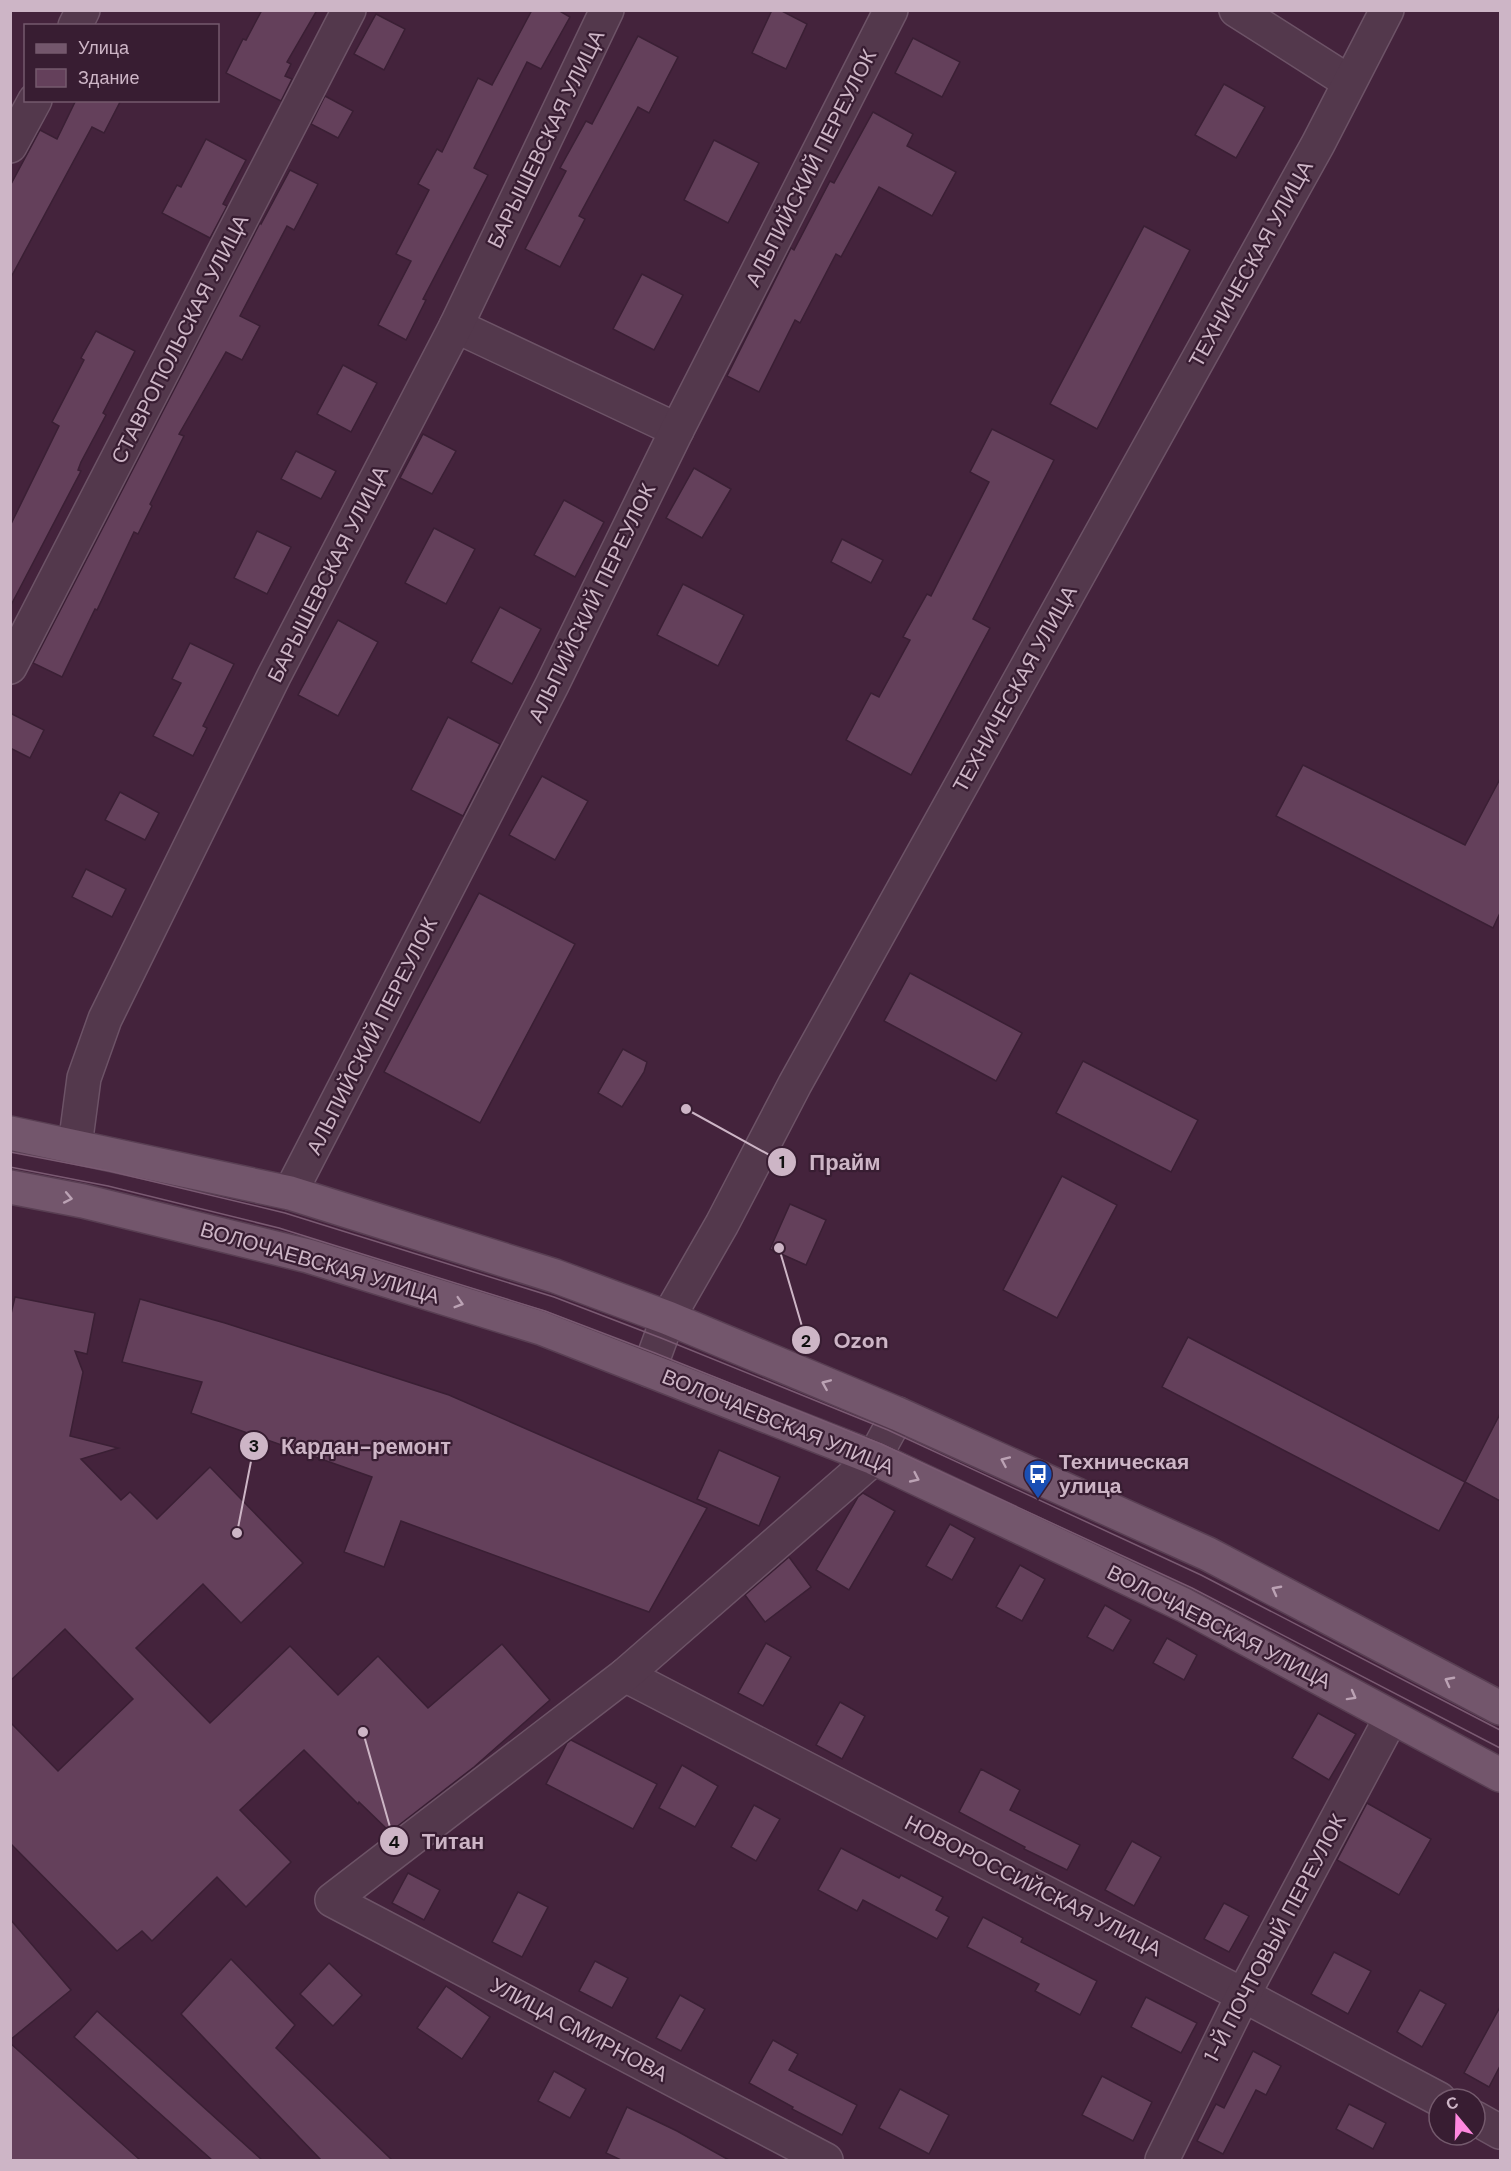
<svg xmlns="http://www.w3.org/2000/svg" width="1511" height="2171" font-family="'DM Sans',sans-serif">
  <rect width="100%" height="100%" fill="#44233c"/>
  <g fill="#64405b" stroke="#3a1f34" stroke-width="1.5">
    <polygon points="262,10 317,10 287,62 291,64 285,76 292,79 281,101 226,73 243,39 246,40"/>
    <polygon points="532,10 558,10 570,17 541,69 527,62 474,168 488,175 423,299 426,300 406,340 378,325 411,261 396,254 429,190 418,184 437,149 442,152 478,78 492,85"/>
    <polygon points="772,10 780,10 807,24 786,69 752,53"/>
    <polygon points="376,14 405,29 384,70 354,54"/>
    <polygon points="638,36 678,57 649,113 638,107 579,216 585,219 560,267 525,249 566,171 560,168 586,121 592,124"/>
    <polygon points="913,38 960,62 942,97 895,73"/>
    <polygon points="1224,84 1265,107 1236,158 1195,135"/>
    <polygon points="325,96 353,111 338,138 311,124"/>
    <polygon points="76,100 121,100 104,133 92,127 10,279 10,186 40,130 57,139"/>
    <polygon points="873,112 913,134 907,146 956,172 932,216 879,187 841,257 836,254 800,323 795,320 759,392 727,376 791,248 794,250 830,181 834,183"/>
    <polygon points="206,139 246,160 223,204 227,206 210,238 162,213 177,185 181,187"/>
    <polygon points="714,140 759,163 728,223 684,200"/>
    <polygon points="290,170 318,184 294,230 287,226 240,316 260,326 242,360 226,352 179,434 184,436 150,504 152,506 138,534 134,532 97,610 95,609 62,677 33,663 260,223 261,224"/>
    <polygon points="1144,226 1190,250 1097,429 1050,404"/>
    <polygon points="642,274 683,295 654,350 613,329"/>
    <polygon points="96,331 135,351 103,413 106,415 81,462 78,470 81,471 10,607 10,526 59,426 52,422 84,360 81,358"/>
    <polygon points="343,365 377,383 351,432 317,414"/>
    <polygon points="992,429 1054,460 973,619 990,628 911,775 846,740 871,693 879,697 910,640 903,637 927,594 931,596 989,482 970,472"/>
    <polygon points="423,434 456,451 432,494 400,478"/>
    <polygon points="296,451 336,471 321,499 281,479"/>
    <polygon points="694,468 731,489 702,538 666,518"/>
    <polygon points="564,500 604,522 575,577 534,555"/>
    <polygon points="434,528 475,549 446,604 405,583"/>
    <polygon points="257,531 291,547 267,594 234,578"/>
    <polygon points="842,539 883,560 871,583 831,562"/>
    <polygon points="683,584 744,615 718,666 657,635"/>
    <polygon points="500,607 541,629 512,684 471,662"/>
    <polygon points="338,620 378,642 338,716 298,695"/>
    <polygon points="190,643 234,664 203,726 207,728 193,756 153,736 181,683 172,679"/>
    <polygon points="10,713 44,730 30,758 10,748"/>
    <polygon points="448,717 500,744 463,816 411,790"/>
    <polygon points="1303,765 1465,845 1500,779 1500,913 1493,928 1276,816"/>
    <polygon points="542,776 588,801 555,860 509,835"/>
    <polygon points="120,792 159,813 145,840 105,820"/>
    <polygon points="86,869 126,889 112,917 72,897"/>
    <polygon points="479,893 575,944 480,1123 384,1072"/>
    <polygon points="910,973 1022,1033 996,1081 884,1021"/>
    <polygon points="623,1049 647,1062 644,1072 622,1107 598,1093"/>
    <polygon points="1083,1061 1198,1120 1171,1172 1056,1113"/>
    <polygon points="1062,1176 1117,1205 1057,1318 1003,1290"/>
    <polygon points="790,1204 826,1220 806,1265 770,1249"/>
    <polygon points="15,1297 95,1313 87,1354 75,1351 83,1372 70,1436 118,1448 81,1459 121,1500 130,1492 157,1519 210,1467 303,1563 241,1623 203,1584 136,1648 210,1723 290,1646 338,1695 378,1656 428,1708 502,1644 550,1700 474,1767 390,1832 359,1802 358,1804 304,1750 240,1810 291,1862 246,1907 217,1877 152,1941 142,1931 117,1951 10,1843 10,1722 58,1771 133,1699 65,1629 10,1681 10,1318"/>
    <polygon points="140,1299 225,1323 449,1395 707,1508 649,1612 401,1521 384,1567 344,1552 372,1477 191,1413 202,1382 122,1362"/>
    <polygon points="1188,1337 1465,1482 1439,1531 1162,1387"/>
    <polygon points="1500,1414 1500,1501 1465,1482"/>
    <polygon points="719,1450 780,1477 759,1526 697,1499"/>
    <polygon points="863,1493 895,1511 849,1590 816,1570 858,1497"/>
    <polygon points="950,1524 975,1538 952,1580 926,1566"/>
    <polygon points="789,1557 811,1587 765,1622 745,1595"/>
    <polygon points="1020,1565 1045,1579 1022,1621 996,1607"/>
    <polygon points="1105,1605 1131,1620 1113,1651 1087,1637"/>
    <polygon points="1167,1638 1197,1655 1184,1680 1153,1663"/>
    <polygon points="766,1643 791,1657 763,1706 738,1693"/>
    <polygon points="840,1702 865,1716 842,1759 816,1745"/>
    <polygon points="1318,1713 1356,1734 1329,1780 1292,1758"/>
    <polygon points="571,1740 657,1784 633,1829 546,1784 567,1743"/>
    <polygon points="682,1765 718,1786 695,1827 659,1808"/>
    <polygon points="981,1769 1020,1790 1010,1810 1080,1845 1067,1870 1024,1849 1025,1847 959,1812"/>
    <polygon points="1367,1803 1431,1839 1399,1895 1337,1860"/>
    <polygon points="754,1805 780,1819 756,1861 731,1847"/>
    <polygon points="1132,1841 1161,1857 1134,1906 1105,1890"/>
    <polygon points="841,1848 899,1878 901,1875 943,1897 936,1910 949,1917 937,1939 863,1900 857,1911 818,1890"/>
    <polygon points="408,1873 440,1890 424,1920 392,1903"/>
    <polygon points="518,1892 548,1907 522,1957 492,1942"/>
    <polygon points="1224,1903 1249,1916 1229,1952 1204,1939"/>
    <polygon points="983,1917 1023,1938 1021,1942 1097,1981 1080,2015 1035,1991 1039,1984 967,1947"/>
    <polygon points="10,1919 71,1990 10,2040"/>
    <polygon points="1334,1952 1371,1971 1348,2014 1311,1994"/>
    <polygon points="231,1959 295,2025 276,2048 392,2160 321,2160 181,2014"/>
    <polygon points="595,1961 628,1978 612,2008 579,1991"/>
    <polygon points="329,1963 362,1995 333,2026 300,1994"/>
    <polygon points="446,1986 490,2017 462,2059 417,2028"/>
    <polygon points="1420,1990 1446,2004 1422,2047 1397,2032"/>
    <polygon points="680,1995 705,2009 681,2051 656,2038"/>
    <polygon points="1146,1997 1197,2023 1181,2053 1131,2027"/>
    <polygon points="1500,2007 1500,2066 1489,2087 1464,2073"/>
    <polygon points="97,2011 262,2160 212,2160 74,2037"/>
    <polygon points="773,2040 798,2054 789,2070 857,2105 842,2135 792,2109 793,2107 749,2083"/>
    <polygon points="10,2043 140,2160 10,2160"/>
    <polygon points="1253,2051 1281,2066 1266,2095 1256,2090 1223,2154 1197,2141 1216,2104 1224,2108"/>
    <polygon points="554,2071 586,2089 570,2118 538,2101"/>
    <polygon points="1102,2076 1152,2102 1133,2141 1082,2115"/>
    <polygon points="900,2089 949,2115 929,2154 879,2128"/>
    <polygon points="1349,2104 1386,2123 1373,2149 1336,2129"/>
    <polygon points="627,2107 677,2131 729,2160 621,2160 606,2153"/>
  </g>
  <g fill="none" stroke-linecap="round" stroke-linejoin="round">
    <g stroke="#6d5367" stroke-width="36">
      <g id="minor">
        <polyline points="1236,10 1349,82"/>
        <polyline points="75,26 83,10"/>
        <polyline points="10,146 35,100"/>
        <polyline points="456,326 677,430"/>
        <polyline points="10,667 349,10"/>
        <polyline points="75,1146 84,1078 105,1019 274,676 456,326 607,10"/>
        <polyline points="290,1193 552,685 677,430 891,10"/>
        <polyline points="649,1370 668,1318 722,1224 795,1084 1318,144 1387,10"/>
        <polyline points="625,1675 1243,1995 1439,2099"/>
        <polyline points="1475,2118 1500,2132"/>
        <polyline points="826,2160 332,1900 625,1675 874,1458 898,1414"/>
        <polyline points="1162,2160 1243,1995 1391,1718"/>
      </g>
    </g>
    <g stroke="#593f53" stroke-width="36">
      <g id="major">
        <polyline points="10,1133 290,1193 555,1276 668,1318 898,1414 1208,1554 1500,1708"/>
        <polyline points="10,1187 83,1201 308,1256 541,1328 874,1458 1184,1605 1500,1775"/>
      </g>
    </g>
    <use href="#minor" stroke="#53384c" stroke-width="33"/>
    <use href="#major" stroke="#73566c" stroke-width="33"/>
    <g stroke="#7a5a72" stroke-width="1.5">
      <polyline points="10,1152 109,1171 285,1213 554,1297 661,1338 888,1430 1201,1575 1500,1730"/>
      <polyline points="10,1167 108,1186 279,1228 545,1311 655,1353 881,1444 1192,1588 1500,1748"/>
    </g>
  </g>
  <defs><path id="oneway-chevron" d="M-2-3.5L2.5 0L-2 3.5" fill="none" stroke-width="1.6" stroke-linecap="round" stroke-linejoin="round" transform="scale(1.5)"/></defs>
  <g stroke="#bba2b4">
    <use href="#oneway-chevron" transform="translate(68 1198) rotate(11)"/>
    <use href="#oneway-chevron" transform="translate(459 1303) rotate(17)"/>
    <use href="#oneway-chevron" transform="translate(826 1384) rotate(-157)"/>
    <use href="#oneway-chevron" transform="translate(1005 1461) rotate(-156)"/>
    <use href="#oneway-chevron" transform="translate(915 1478) rotate(25)"/>
    <use href="#oneway-chevron" transform="translate(1276 1590) rotate(-152)"/>
    <use href="#oneway-chevron" transform="translate(1449 1681) rotate(-152)"/>
    <use href="#oneway-chevron" transform="translate(1352 1696) rotate(29)"/>
  </g>
  <defs>
    <g id="bus-pin" transform="scale(1.5)"><path d="M0 17L-7.5 6A9.5 9.5 0 1 1 7.5 6Z" fill="#1a4fb4" stroke="#381d32"/><path d="M-5-6H5V4H4V6H2V4H-2V6H-4V4H-5ZM-3.5-4V0h7V-4ZM-3.5 1.2v1.5H-2V1.2ZM2 1.2v1.5H3.5V1.2Z" fill="#fff"/></g>
  </defs>
  <g fill-rule="evenodd">
    <use href="#bus-pin" x="1038" y="1474"/>
  </g>
  <g text-anchor="middle" stroke-width="4.5" stroke-linejoin="round" paint-order="stroke">
    <g font-size="21" fill="#cdb5c6" stroke="#381d32">
      <text transform="translate(546 139) rotate(-64)" y="7">БАРЫШЕВСКАЯ УЛИЦА</text>
      <text transform="translate(811 168) rotate(-63)" y="7">АЛЬПИЙСКИЙ ПЕРЕУЛОК</text>
      <text transform="translate(1251 264) rotate(-61)" y="7">ТЕХНИЧЕСКАЯ УЛИЦА</text>
      <text transform="translate(180 339) rotate(-63)" y="7">СТАВРОПОЛЬСКАЯ УЛИЦА</text>
      <text transform="translate(328 574) rotate(-63)" y="7">БАРЫШЕВСКАЯ УЛИЦА</text>
      <text transform="translate(592 603) rotate(-64)" y="7">АЛЬПИЙСКИЙ ПЕРЕУЛОК</text>
      <text transform="translate(1015 689) rotate(-61)" y="7">ТЕХНИЧЕСКАЯ УЛИЦА</text>
      <text transform="translate(372 1036) rotate(-63)" y="7">АЛЬПИЙСКИЙ ПЕРЕУЛОК</text>
      <text transform="translate(320 1263) rotate(16)" y="7">ВОЛОЧАЕВСКАЯ УЛИЦА</text>
      <text transform="translate(778 1422) rotate(22)" y="7">ВОЛОЧАЕВСКАЯ УЛИЦА</text>
      <text transform="translate(1219 1627) rotate(27)" y="7">ВОЛОЧАЕВСКАЯ УЛИЦА</text>
      <text transform="translate(1033 1886) rotate(27)" y="7">НОВОРОССИЙСКАЯ УЛИЦА</text>
      <text transform="translate(1275 1938) rotate(-62)" y="7">1-Й ПОЧТОВЫЙ ПЕРЕУЛОК</text>
      <text transform="translate(579 2030) rotate(28)" y="7">УЛИЦА СМИРНОВА</text>
    </g>
    <g font-size="21" font-weight="bold" fill="#cdb5c6" stroke="#381d32" text-anchor="start">
      <text x="1059" y="1469">Техническая<tspan x="1059" dy="24">улица</tspan></text>
    </g>
  </g>
  <path fill="none" stroke="#cdb5c6" stroke-width="2" d="M686 1109L782 1162M779 1248L806 1340M237 1533L254 1446M363 1732L394 1841"/>
  <g fill="#cdb5c6" stroke="#381d32" stroke-width="2">
    <circle cx="686" cy="1109" r="6"/>
    <circle cx="779" cy="1248" r="6"/>
    <circle cx="237" cy="1533" r="6"/>
    <circle cx="363" cy="1732" r="6"/>
    <circle cx="782" cy="1162" r="15"/>
    <circle cx="806" cy="1340" r="15"/>
    <circle cx="254" cy="1446" r="15"/>
    <circle cx="394" cy="1841" r="15"/>
  </g>
  <g font-size="18" text-anchor="middle" font-weight="bold" fill="#111">
    <text x="782" y="1168">1</text>
    <text x="806" y="1347">2</text>
    <text x="254" y="1452">3</text>
    <text x="394" y="1848">4</text>
  </g>
  <g font-size="22" text-anchor="middle" font-weight="bold" fill="#cdb5c6" stroke="#381d32" stroke-width="4.5" stroke-linejoin="round" paint-order="stroke">
    <text x="845" y="1170">Прайм</text>
    <text x="861" y="1348">Ozon</text>
    <text x="366" y="1454">Кардан-ремонт</text>
    <text x="453" y="1849">Титан</text>
  </g>
  <rect width="1511" height="2171" fill="none" stroke="#cdb5c6" stroke-width="24"/>
  <rect x="24" y="24" width="195" height="78" fill="#381d32" stroke="#745a6d" stroke-width="1.5"/>
  <rect x="36" y="44" width="30" height="9" fill="#73566c" stroke="#745a6d" stroke-width="1.5"/>
  <text x="78" y="54" font-size="18" fill="#cdb5c6">Улица</text>
  <rect x="36" y="69" width="30" height="18" fill="#64405b" stroke="#745a6d" stroke-width="1.5"/>
  <text x="78" y="84" font-size="18" fill="#cdb5c6">Здание</text>
  <g transform="translate(1457 2117) rotate(341)"><circle r="28" fill="#381d32" stroke="#745a6d" stroke-width="1.5"/>
  <path d="M0-4.5L10 22L0 15L-10 22Z" fill="#ff88df"/>
  <text y="-9" font-size="16" font-weight="bold" text-anchor="middle" fill="#cdb5c6">С</text>
  </g>
</svg>
